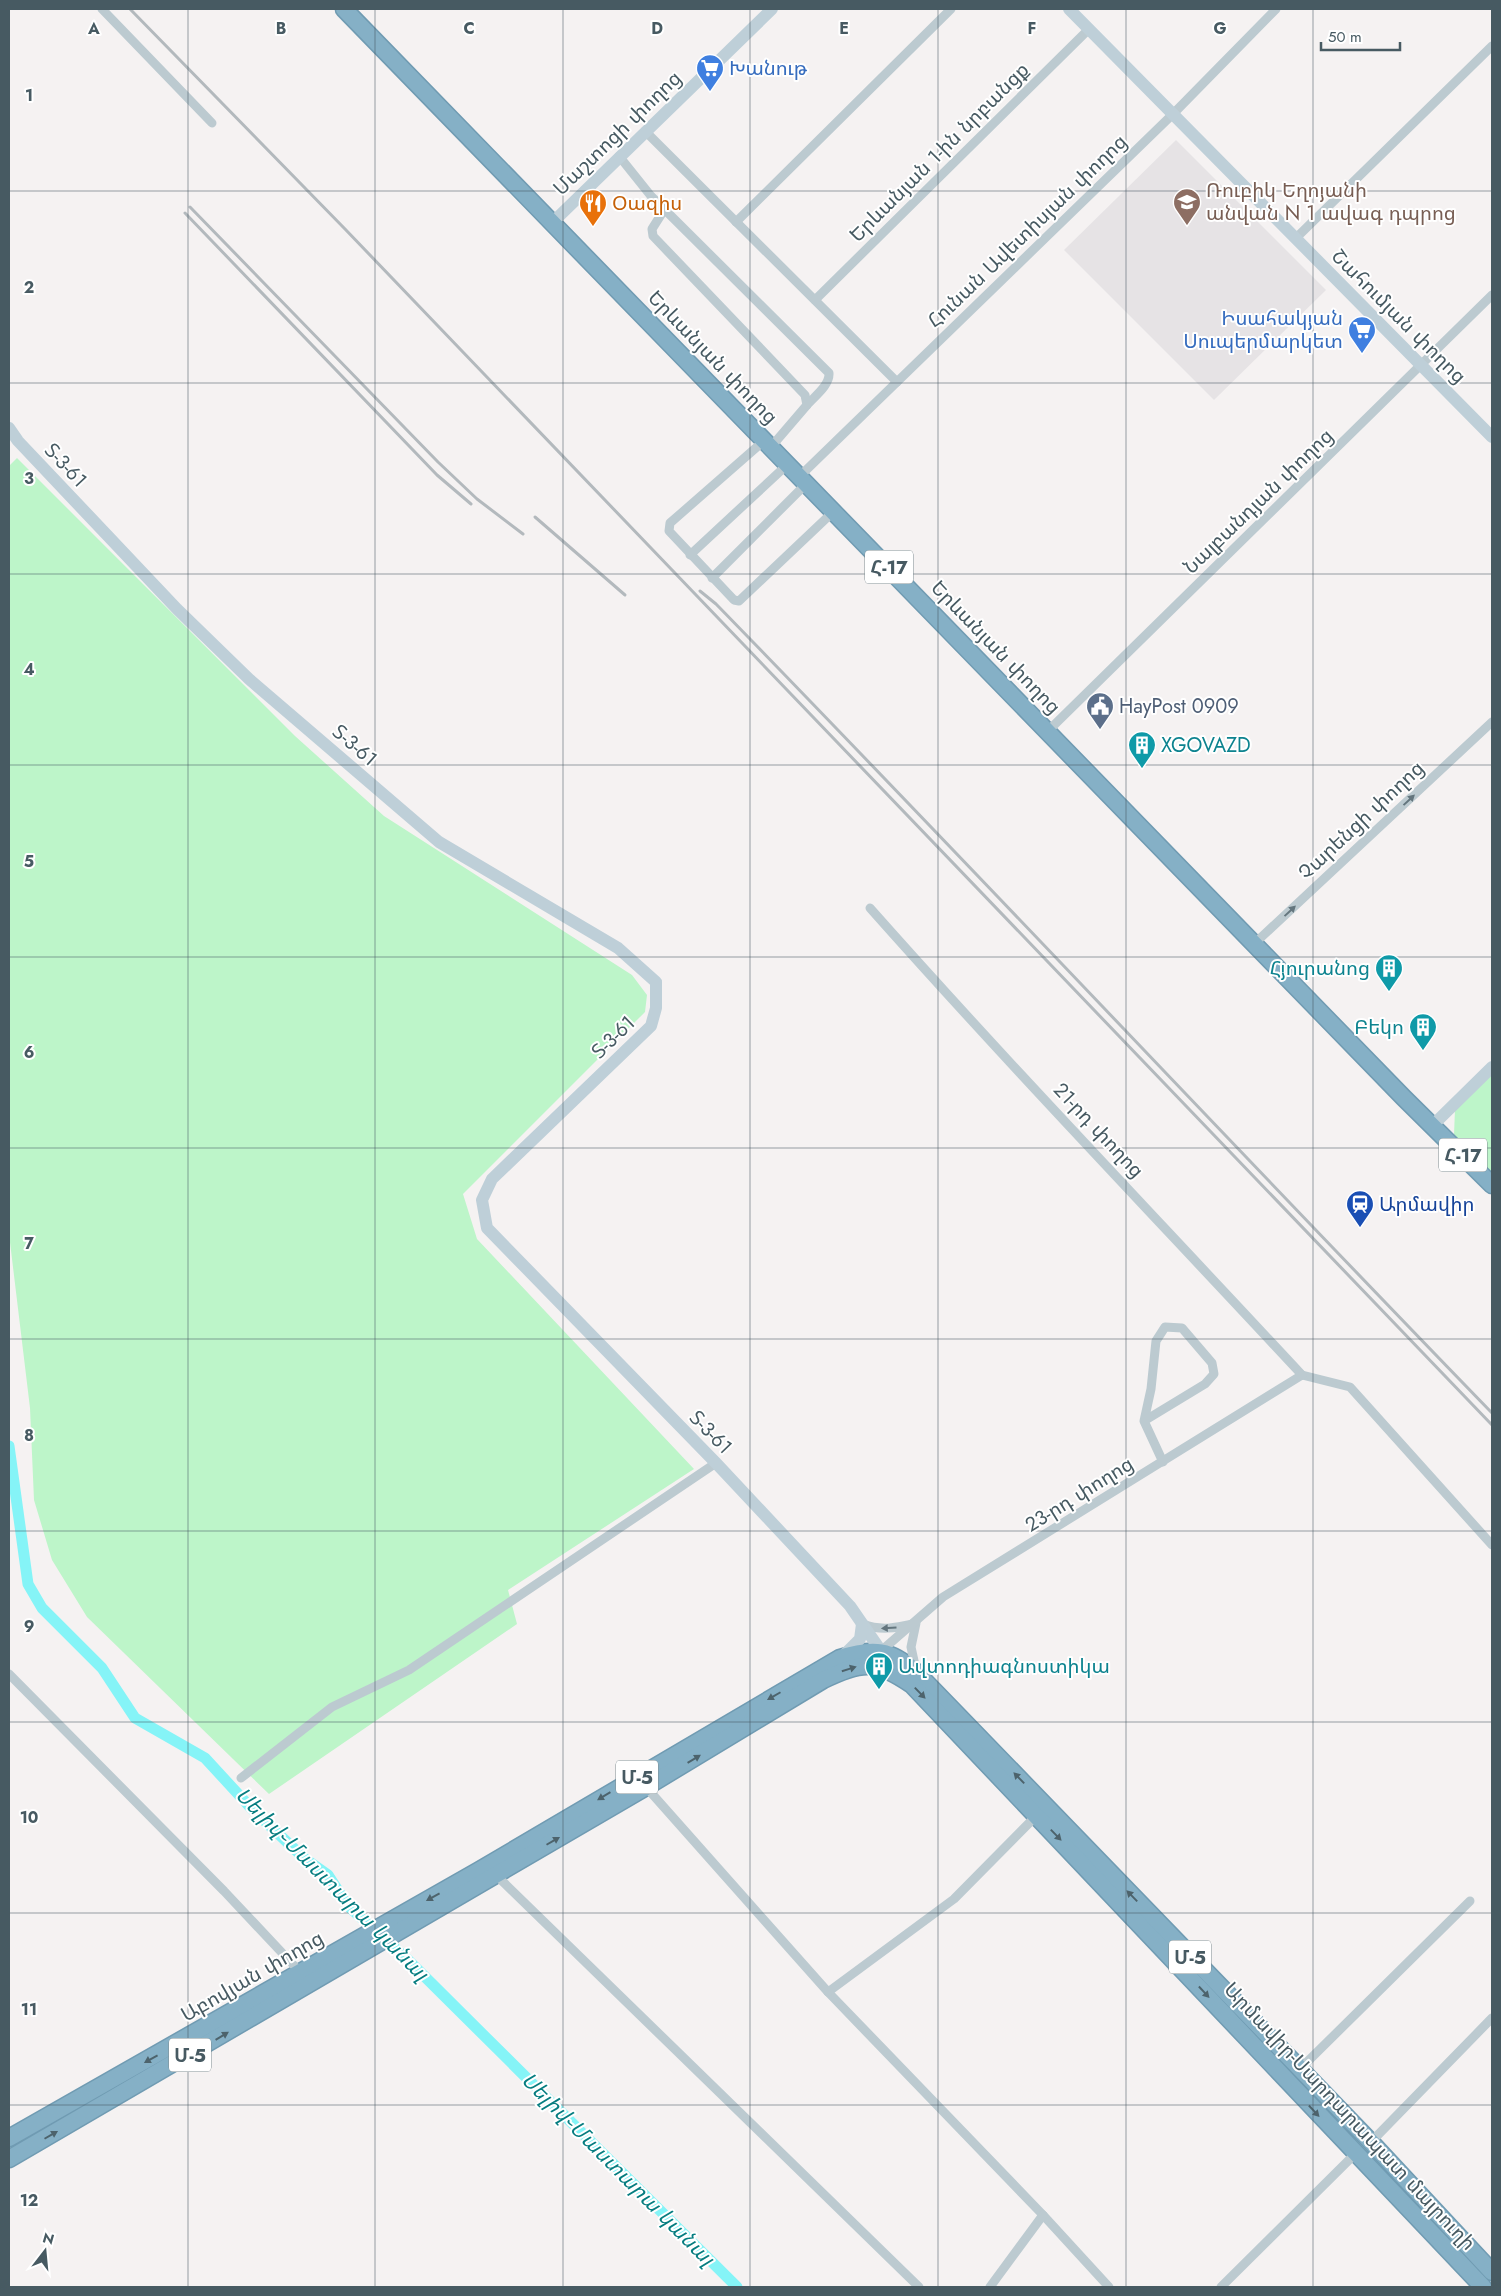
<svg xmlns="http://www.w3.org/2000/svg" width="1501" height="2296" font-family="Jost,'Noto Sans Armenian',sans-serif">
  <rect width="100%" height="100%" fill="#f5f2f2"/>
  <polygon fill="#e6e3e5" points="1176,140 1326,290 1214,400 1064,250"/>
  <g fill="#bdf5c9">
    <polygon points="17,458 295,736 384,816 632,975 647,995 645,1012 463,1194 477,1239 694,1469 508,1590 517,1624 269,1794 87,1617 52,1560 34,1500 30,1408 9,1234 9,466"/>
    <polygon points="1492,1073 1492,1173 1454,1135 1455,1109"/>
  </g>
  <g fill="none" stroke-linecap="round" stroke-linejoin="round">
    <polyline stroke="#85f4f7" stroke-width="11" points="9,1446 28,1584 42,1608 102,1668 135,1718 205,1758 251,1808 304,1858 328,1875 348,1906 404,1956 737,2287"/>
    <g stroke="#709bb2" stroke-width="19">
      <g id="highway">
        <polyline points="344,9 1404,1098 1492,1185"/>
        <path d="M 9,2138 L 478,1871 L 840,1658 C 873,1647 891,1649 917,1673 L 1371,2142 L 1492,2272"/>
        <path d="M 9,2159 L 646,1787 L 823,1680 C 862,1661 876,1660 912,1685 L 1483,2287"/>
      </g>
    </g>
    <g stroke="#bccad0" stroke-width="9">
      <polyline points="102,9 212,123"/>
      <polyline points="645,131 897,382"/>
      <path d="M 619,156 L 651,196 L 829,373 C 830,385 815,396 807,405"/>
      <polyline points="664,210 652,229 653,236 805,395 807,405 771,447"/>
      <polyline points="736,222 951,9"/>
      <polyline points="1296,238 1492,46"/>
      <polyline points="815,300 1089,29"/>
      <polyline points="765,440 670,523 669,531 734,600 739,601 834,511"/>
      <polyline points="800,476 1173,114 1276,9"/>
      <polyline points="690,555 788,464"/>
      <polyline points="712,578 807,483"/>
      <polyline points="1048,731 1492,295"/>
      <path d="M 870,908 C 1011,1067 1158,1220 1302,1375"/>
      <polyline points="1254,944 1492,722"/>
      <polyline points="1302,1375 1350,1387 1492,1545"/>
      <polyline points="1144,1421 1205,1384 1214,1374 1212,1363 1182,1328 1165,1327 1156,1341 1151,1389 1144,1421 1163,1462"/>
      <polyline points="916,1623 911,1647 916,1670"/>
      <path d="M 863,1624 C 880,1631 896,1628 913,1624"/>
      <polyline points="881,1651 943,1597 1302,1375"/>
      <polyline points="9,1674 224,1891 301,1973"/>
      <polyline points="241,1778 332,1707 409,1670 716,1463"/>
      <polyline points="646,1787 828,1992 1043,2215 1109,2287"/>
      <polyline points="495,1874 919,2287"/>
      <polyline points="828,1992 954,1899 1037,1815"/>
      <polyline points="1300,2069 1470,1901"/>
      <polyline points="1371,2142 1492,2018"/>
      <polyline points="990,2287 1043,2215"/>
      <polyline points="1221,2287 1355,2154"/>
    </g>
    <g stroke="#becfd8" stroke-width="12">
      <polyline points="1069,9 1492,437"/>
      <polyline points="553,222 772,9"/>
      <polyline points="9,428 18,441 177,609 249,679 439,842 618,948 656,982 656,1008 651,1026 492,1179 482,1200 487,1228 716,1463 850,1606 881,1651"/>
      <polyline points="1433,1125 1492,1067"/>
      <polyline points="843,1656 860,1639 862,1624"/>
    </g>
    <use href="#highway" stroke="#85b0c6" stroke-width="16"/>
    <g stroke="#b3b9bd" stroke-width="3">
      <polyline points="130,9 345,229 1492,1425"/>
      <polyline points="190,207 438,462 477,499 523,534"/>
      <polyline points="185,213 437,475 471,504"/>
      <polyline points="535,517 625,595"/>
      <path d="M 700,591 L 716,604 C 977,872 1232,1145 1492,1413"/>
    </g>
  </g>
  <defs><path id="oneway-solid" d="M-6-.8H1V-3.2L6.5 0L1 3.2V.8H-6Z" transform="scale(1.25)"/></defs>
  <g fill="#64767e">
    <use href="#oneway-solid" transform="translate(1409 800) rotate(-43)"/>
    <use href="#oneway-solid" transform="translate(1290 911) rotate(-43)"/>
    <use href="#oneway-solid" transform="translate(889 1628) rotate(177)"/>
  </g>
  <g fill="#4d636c">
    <use href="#oneway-solid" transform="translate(849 1669) rotate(-17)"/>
    <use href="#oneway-solid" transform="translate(920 1693) rotate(46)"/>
    <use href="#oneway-solid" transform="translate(774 1696) rotate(150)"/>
    <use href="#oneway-solid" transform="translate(694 1759) rotate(-31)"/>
    <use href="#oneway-solid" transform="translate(1019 1778) rotate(-134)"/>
    <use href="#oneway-solid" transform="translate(604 1796) rotate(149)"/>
    <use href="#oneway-solid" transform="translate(1056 1835) rotate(46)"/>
    <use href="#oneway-solid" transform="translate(553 1841) rotate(-30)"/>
    <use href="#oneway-solid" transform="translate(1132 1896) rotate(-134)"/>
    <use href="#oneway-solid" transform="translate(433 1897) rotate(151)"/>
    <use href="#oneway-solid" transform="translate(1204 1992) rotate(47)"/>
    <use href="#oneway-solid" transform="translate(222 2036) rotate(-31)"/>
    <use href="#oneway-solid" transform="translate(151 2059) rotate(151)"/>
    <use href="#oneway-solid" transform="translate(1314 2111) rotate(47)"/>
    <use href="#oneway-solid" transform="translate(51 2135) rotate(-30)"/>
  </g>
  <path fill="none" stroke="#475a62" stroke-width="1" stroke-opacity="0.55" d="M 188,9 L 188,2287M 375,9 L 375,2287M 563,9 L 563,2287M 750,9 L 750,2287M 938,9 L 938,2287M 1126,9 L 1126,2287M 1313,9 L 1313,2287M 9,191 L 1492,191M 9,383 L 1492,383M 9,574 L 1492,574M 9,765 L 1492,765M 9,957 L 1492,957M 9,1148 L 1492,1148M 9,1339 L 1492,1339M 9,1531 L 1492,1531M 9,1722 L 1492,1722M 9,1913 L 1492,1913M 9,2105 L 1492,2105"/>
  <defs>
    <g id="supermarket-pin" transform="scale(1.4375)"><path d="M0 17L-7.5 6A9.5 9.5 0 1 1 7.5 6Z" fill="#3f7fe0" stroke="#fff"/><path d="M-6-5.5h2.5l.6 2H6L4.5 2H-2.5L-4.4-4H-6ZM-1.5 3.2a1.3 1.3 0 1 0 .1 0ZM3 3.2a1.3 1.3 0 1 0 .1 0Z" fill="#fff"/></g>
    <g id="school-pin" transform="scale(1.4375)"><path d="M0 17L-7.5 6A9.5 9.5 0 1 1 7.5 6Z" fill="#8d6e63" stroke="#fff"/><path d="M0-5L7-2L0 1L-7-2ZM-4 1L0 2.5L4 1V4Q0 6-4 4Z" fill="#fff"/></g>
    <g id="restaurant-pin" transform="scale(1.4375)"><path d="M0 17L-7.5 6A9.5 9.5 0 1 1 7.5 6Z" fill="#e8710a" stroke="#fff"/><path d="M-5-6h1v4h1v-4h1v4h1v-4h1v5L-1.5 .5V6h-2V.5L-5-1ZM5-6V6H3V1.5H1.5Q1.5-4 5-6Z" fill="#fff"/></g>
    <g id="civic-pin" transform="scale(1.4375)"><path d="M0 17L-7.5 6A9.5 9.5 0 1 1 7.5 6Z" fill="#5c6f8a" stroke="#fff"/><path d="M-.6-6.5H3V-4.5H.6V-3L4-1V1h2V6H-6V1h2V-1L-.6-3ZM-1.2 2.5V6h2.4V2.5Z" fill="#fff"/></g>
    <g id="building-pin" transform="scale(1.4375)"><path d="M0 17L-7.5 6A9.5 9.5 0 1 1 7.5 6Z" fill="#0f9aa8" stroke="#fff"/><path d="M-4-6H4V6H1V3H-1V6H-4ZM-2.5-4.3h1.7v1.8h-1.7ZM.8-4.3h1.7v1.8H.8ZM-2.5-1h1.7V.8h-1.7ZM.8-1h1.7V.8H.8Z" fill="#fff"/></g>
    <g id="station-pin" transform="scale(1.4375)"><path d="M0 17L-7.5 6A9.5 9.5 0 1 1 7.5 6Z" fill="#1a4fb4" stroke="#fff"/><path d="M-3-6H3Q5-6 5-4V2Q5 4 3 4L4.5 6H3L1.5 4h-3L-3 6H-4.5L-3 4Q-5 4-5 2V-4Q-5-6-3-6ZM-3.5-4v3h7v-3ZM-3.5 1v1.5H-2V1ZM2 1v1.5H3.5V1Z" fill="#fff"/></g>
  </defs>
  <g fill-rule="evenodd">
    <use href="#supermarket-pin" x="710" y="68"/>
    <use href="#school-pin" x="1187" y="202"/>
    <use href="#restaurant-pin" x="593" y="203"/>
    <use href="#supermarket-pin" x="1362" y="330"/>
    <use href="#civic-pin" x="1100" y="706"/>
    <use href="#building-pin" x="1142" y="745"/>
    <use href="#building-pin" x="1389" y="968"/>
    <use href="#building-pin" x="1423" y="1027"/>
    <use href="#station-pin" x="1360" y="1204"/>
    <use href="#building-pin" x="879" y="1666"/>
  </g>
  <g text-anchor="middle" stroke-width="4" stroke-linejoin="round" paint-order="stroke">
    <g fill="#fff" stroke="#7e8c91" stroke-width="1">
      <rect x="865" y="550.5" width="48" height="33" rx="4"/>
      <rect x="1439" y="1138.5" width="48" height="33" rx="4"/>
      <rect x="616" y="1760.5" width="42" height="33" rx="4"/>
      <rect x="1169" y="1940.5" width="42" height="33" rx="4"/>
      <rect x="169" y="2038.5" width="42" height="33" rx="4"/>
    </g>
    <g font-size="19" font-weight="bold" fill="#475a62">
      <text x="889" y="574">Հ-17</text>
      <text x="1463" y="1162">Հ-17</text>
      <text x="637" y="1784">Մ-5</text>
      <text x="1190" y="1964">Մ-5</text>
      <text x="190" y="2062">Մ-5</text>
    </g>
    <g font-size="20" fill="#366cbe" stroke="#fff" text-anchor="start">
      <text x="729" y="75">Խանութ</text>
      <text x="1343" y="325" text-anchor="end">Իսահակյան<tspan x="1343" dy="23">Սուպերմարկետ</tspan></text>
    </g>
    <g font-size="20" fill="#475a62" stroke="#fff">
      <text transform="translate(617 133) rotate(-44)" y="7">Մաշտոցի փողոց</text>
      <text transform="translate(939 152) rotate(-45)" y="7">Երևանյան 1-ին նրբանցք</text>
      <text transform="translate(1027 231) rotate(-44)" y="7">Հունան Ավետիսյան փողոց</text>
      <text transform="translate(1399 316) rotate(45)" y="7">Շահումյան փողոց</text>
      <text transform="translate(713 357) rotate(46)" y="7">Երևանյան փողոց</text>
      <text transform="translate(66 465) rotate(47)" y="7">Տ-3-61</text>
      <text transform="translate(1258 501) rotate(-44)" y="7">Նալբանդյան փողոց</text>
      <text transform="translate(996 647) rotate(46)" y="7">Երևանյան փողոց</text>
      <text transform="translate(355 745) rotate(41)" y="7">Տ-3-61</text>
      <text transform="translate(1361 820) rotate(-43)" y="7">Չարենցի փողոց</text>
      <text transform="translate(613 1037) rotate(-44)" y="7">Տ-3-61</text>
      <text transform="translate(1099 1130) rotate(47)" y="7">21-րդ փողոց</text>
      <text transform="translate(711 1432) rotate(46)" y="7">Տ-3-61</text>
      <text transform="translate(1079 1494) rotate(-32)" y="7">23-րդ փողոց</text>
      <text transform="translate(252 1976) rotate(-30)" y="7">Աբովյան փողոց</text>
      <text transform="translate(1350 2116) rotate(47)" y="7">Արմավիր-Սարդարապատ մայրուղի</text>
    </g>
    <g font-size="20" fill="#785e54" stroke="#fff" text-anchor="start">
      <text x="1206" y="197">Ռուբիկ Եղոյանի<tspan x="1206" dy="23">անվան N 1 ավագ դպրոց</tspan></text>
    </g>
    <g font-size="20" fill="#c56008" stroke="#fff" text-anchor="start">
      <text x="612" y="210">Օազիս</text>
    </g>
    <g font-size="20" fill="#4e5e75" stroke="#fff" text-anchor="start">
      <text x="1119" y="713">HayPost 0909</text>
    </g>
    <g font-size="20" fill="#0d838f" stroke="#fff" text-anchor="start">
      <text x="1161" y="752">XGOVAZD</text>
      <text x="1370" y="975" text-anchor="end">Հյուրանոց</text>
      <text x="1404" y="1034" text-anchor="end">Բեկո</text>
      <text x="898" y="1673">Ավտոդիագնոստիկա</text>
    </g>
    <g font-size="20" fill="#164399" stroke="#fff" text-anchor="start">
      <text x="1379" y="1211">Արմավիր</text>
    </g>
    <g font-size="21" font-style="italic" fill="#067d80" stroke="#fff">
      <text transform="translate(332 1884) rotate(45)" y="7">Սելիվ֊Մաստարա կանալ</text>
      <text transform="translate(618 2169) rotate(45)" y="7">Սելիվ֊Մաստարա կանալ</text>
    </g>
  </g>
  <g font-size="16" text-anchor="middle" font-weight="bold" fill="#475a62" stroke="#fff" stroke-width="4" stroke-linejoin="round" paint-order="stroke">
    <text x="94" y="34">A</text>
    <text x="281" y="34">B</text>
    <text x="469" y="34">C</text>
    <text x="657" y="34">D</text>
    <text x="844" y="34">E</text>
    <text x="1032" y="34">F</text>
    <text x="1220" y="34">G</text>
    <text x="29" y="101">1</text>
    <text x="29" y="293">2</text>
    <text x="29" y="484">3</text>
    <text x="29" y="675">4</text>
    <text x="29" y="867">5</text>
    <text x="29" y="1058">6</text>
    <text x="29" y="1249">7</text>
    <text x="29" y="1441">8</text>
    <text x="29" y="1632">9</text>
    <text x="29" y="1823">10</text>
    <text x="29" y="2015">11</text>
    <text x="29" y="2206">12</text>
  </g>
  <rect width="1501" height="2296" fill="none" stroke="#475a62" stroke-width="20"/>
  <g transform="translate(45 2251) rotate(16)" stroke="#ffffff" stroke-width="4" paint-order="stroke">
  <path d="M0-4L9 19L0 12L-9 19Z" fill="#475a62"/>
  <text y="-8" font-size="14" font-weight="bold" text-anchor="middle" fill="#475a62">N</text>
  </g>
  <path d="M1321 42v8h79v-8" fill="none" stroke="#475a62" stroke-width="2.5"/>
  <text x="1328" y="42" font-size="15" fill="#475a62" stroke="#ffffff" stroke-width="4" paint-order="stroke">50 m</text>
</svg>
